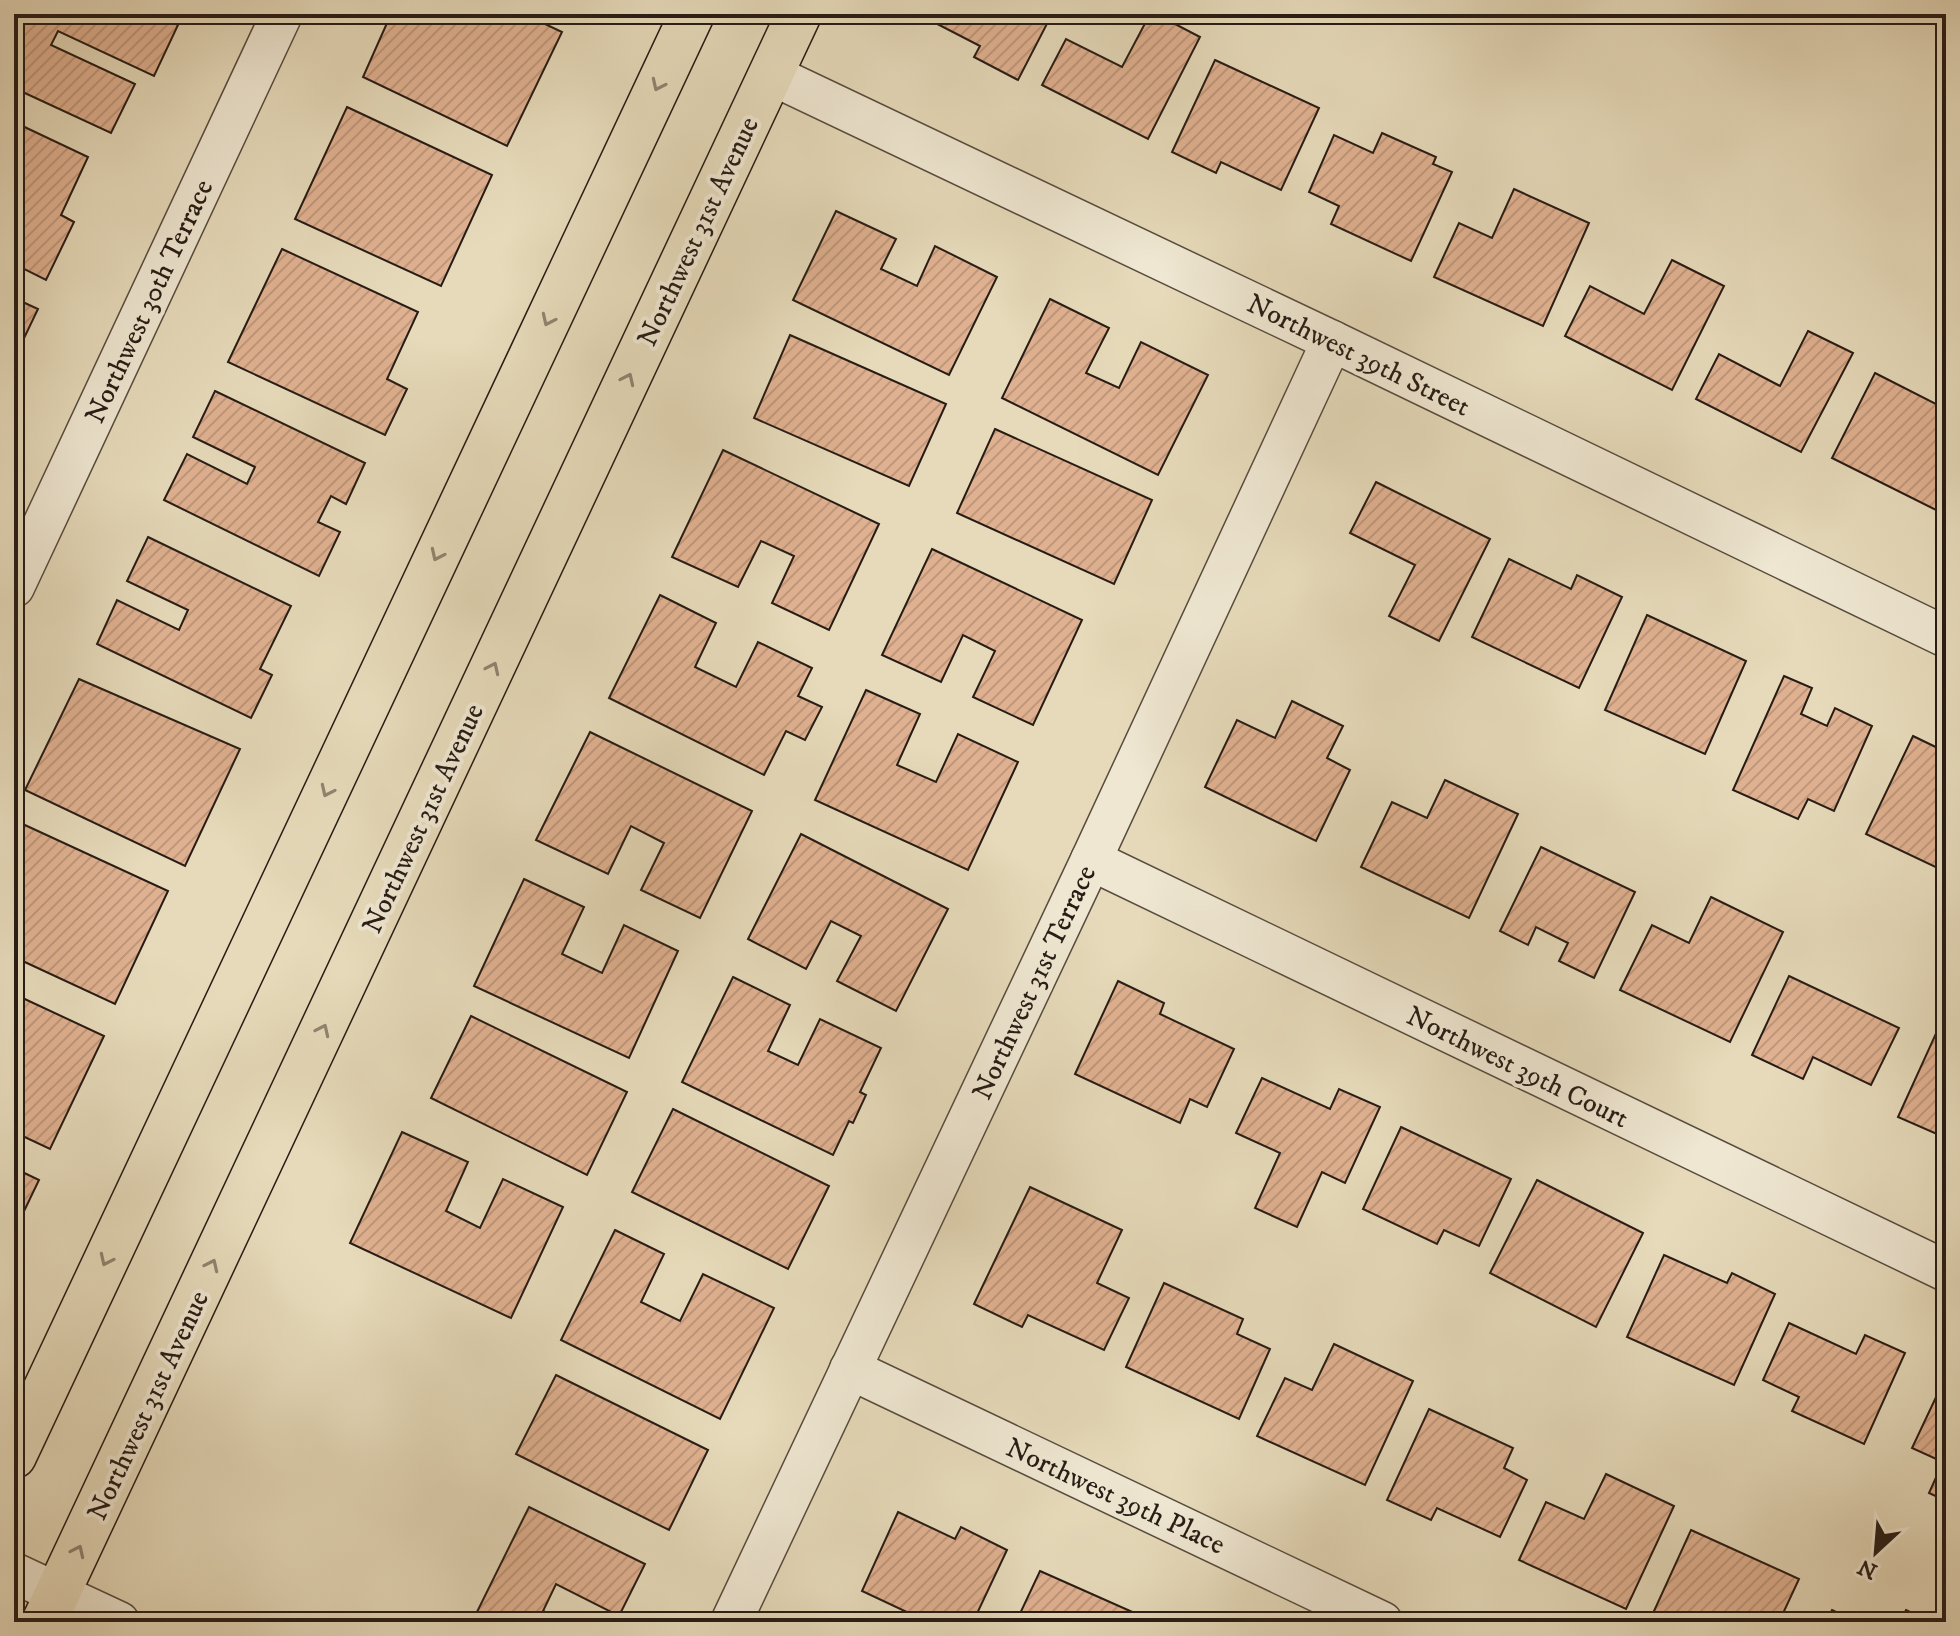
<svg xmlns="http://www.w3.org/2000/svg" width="1960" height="1636" font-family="'IM FELL DW Pica',serif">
  <defs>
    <pattern id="building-hatch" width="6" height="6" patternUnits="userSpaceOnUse" patternTransform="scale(2)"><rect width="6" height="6" fill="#e0b190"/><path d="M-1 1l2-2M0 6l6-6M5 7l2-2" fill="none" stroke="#c0987b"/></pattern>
  </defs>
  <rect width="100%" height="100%" fill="#e6daba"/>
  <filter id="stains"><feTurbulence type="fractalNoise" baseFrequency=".0025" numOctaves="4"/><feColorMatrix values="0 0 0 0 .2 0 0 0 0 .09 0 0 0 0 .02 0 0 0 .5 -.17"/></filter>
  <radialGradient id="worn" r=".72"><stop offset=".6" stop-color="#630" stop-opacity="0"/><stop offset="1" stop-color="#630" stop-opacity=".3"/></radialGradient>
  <g fill="url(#building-hatch)" stroke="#271c15" stroke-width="2">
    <polygon points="14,14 155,14 178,25 154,76 58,31 51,45 135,84 111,133 14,88"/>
    <polygon points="391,14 524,14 562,32 507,146 363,77"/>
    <polygon points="918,14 1052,14 1018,80 974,57 980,46"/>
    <polygon points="1150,14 1156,14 1200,37 1148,139 1042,85 1066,39 1122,67"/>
    <polygon points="1215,60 1319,108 1281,190 1221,162 1216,173 1172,152"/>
    <polygon points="347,107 492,175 441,286 295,219"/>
    <polygon points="14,122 88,157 61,215 74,222 46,280 14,264"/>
    <polygon points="1382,133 1436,157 1433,164 1452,172 1411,261 1331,224 1339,206 1309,192 1334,135 1373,153"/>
    <polygon points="1514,189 1589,223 1543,326 1434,277 1459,223 1492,238"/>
    <polygon points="836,211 896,239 881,269 917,286 935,246 997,277 949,375 793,300"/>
    <polygon points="282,249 418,312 387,379 407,389 385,435 228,362"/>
    <polygon points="1672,260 1724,286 1672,390 1565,336 1590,286 1644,314"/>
    <polygon points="14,298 38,309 14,359"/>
    <polygon points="1050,299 1109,328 1086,373 1119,388 1141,342 1208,375 1158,475 1002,398"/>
    <polygon points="1808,331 1853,353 1801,452 1696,399 1719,354 1780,386"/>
    <polygon points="790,335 946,404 909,486 754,418"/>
    <polygon points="1875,373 1946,409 1946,491 1936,510 1832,458"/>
    <polygon points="215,391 365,463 346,504 331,496 318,522 340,532 319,576 164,500 187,454 247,484 255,467 193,437"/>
    <polygon points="995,429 1152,500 1114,584 957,513"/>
    <polygon points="723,450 879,524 829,630 772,603 794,556 761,541 738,587 672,557"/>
    <polygon points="1376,482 1490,539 1439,641 1389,616 1415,565 1350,533"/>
    <polygon points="148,537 291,606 260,669 272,675 251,718 97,644 117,600 179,630 188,610 127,581"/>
    <polygon points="932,549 1082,620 1033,725 973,697 995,651 963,635 941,682 882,655"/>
    <polygon points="1509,559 1571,589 1577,575 1622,597 1579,688 1472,637"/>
    <polygon points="660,595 716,623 695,667 736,687 758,642 812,668 798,696 822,707 805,740 786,731 764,775 609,698"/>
    <polygon points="1647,615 1746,661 1705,754 1605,710"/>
    <polygon points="1784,676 1812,688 1801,714 1827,726 1835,708 1872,726 1834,811 1808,799 1798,819 1733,790"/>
    <polygon points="79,679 240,749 185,866 25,790"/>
    <polygon points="866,690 920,714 897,765 936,782 958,734 1018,762 968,870 815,800"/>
    <polygon points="1292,701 1343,726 1327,758 1350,770 1316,841 1205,787 1237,720 1275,738"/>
    <polygon points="590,732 752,811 700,918 641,890 664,843 631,826 608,874 536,840"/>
    <polygon points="1913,736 1946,752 1946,872 1866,834"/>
    <polygon points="1445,780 1518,814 1469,918 1361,867 1392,802 1427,818"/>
    <polygon points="14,820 168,891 115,1004 14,957"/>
    <polygon points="801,834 948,909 896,1011 837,981 861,936 831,921 806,969 748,939"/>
    <polygon points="1541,847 1635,892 1594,978 1559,961 1568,943 1536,927 1528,945 1500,931"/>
    <polygon points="524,879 584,907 562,954 602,973 624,925 678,951 629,1058 474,986"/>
    <polygon points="1711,897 1783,932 1730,1042 1620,990 1652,925 1689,943"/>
    <polygon points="1789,976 1899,1028 1871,1085 1813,1057 1803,1079 1752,1055"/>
    <polygon points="733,977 790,1005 768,1051 798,1065 820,1019 881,1048 860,1092 866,1095 853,1123 849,1121 833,1155 682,1082"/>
    <polygon points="1118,981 1164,1003 1160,1014 1234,1049 1207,1107 1190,1099 1180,1123 1075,1074"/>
    <polygon points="14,994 104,1036 50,1149 14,1132"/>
    <polygon points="471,1016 627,1092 587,1175 431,1098"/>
    <polygon points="1938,1029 1946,1033 1946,1138 1898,1117"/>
    <polygon points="1262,1078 1330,1109 1339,1089 1380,1107 1345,1183 1322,1172 1297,1227 1255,1208 1280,1153 1236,1133"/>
    <polygon points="673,1109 829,1186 788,1269 632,1192"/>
    <polygon points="1401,1127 1511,1179 1479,1246 1444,1230 1437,1244 1363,1209"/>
    <polygon points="402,1132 468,1162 446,1211 480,1228 503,1179 563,1207 511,1318 350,1243"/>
    <polygon points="14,1168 39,1180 14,1232"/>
    <polygon points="1537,1180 1643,1233 1596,1327 1490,1273"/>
    <polygon points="1030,1187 1122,1230 1097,1283 1129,1298 1104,1350 1028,1315 1022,1327 974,1304"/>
    <polygon points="615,1230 664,1254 641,1302 680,1321 703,1274 774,1308 720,1419 561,1340"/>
    <polygon points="1664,1255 1727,1283 1732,1273 1775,1294 1734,1385 1627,1337"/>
    <polygon points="1164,1283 1243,1319 1237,1334 1270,1349 1239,1419 1126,1367"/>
    <polygon points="1789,1323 1856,1354 1865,1335 1905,1353 1864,1444 1792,1411 1799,1397 1763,1380"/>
    <polygon points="1334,1344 1413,1381 1365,1485 1257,1436 1285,1378 1312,1390"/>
    <polygon points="556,1375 708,1450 669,1530 516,1454"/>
    <polygon points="1946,1376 1946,1501 1929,1493 1943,1462 1912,1448"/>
    <polygon points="1429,1409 1513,1448 1504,1468 1527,1480 1500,1537 1437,1508 1431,1520 1387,1500"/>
    <polygon points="1606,1474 1674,1506 1626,1609 1519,1560 1546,1502 1584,1519"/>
    <polygon points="529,1507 645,1564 619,1616 556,1584 543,1611 566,1622 472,1622"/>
    <polygon points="898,1512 955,1539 961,1527 1007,1550 973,1622 928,1622 862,1591"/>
    <polygon points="1691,1530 1799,1579 1779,1622 1649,1622"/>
    <polygon points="1040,1571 1137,1614 1133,1622 1016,1622"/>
    <polygon points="1832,1610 1856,1622 1826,1622"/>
    <polygon points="1906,1610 1929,1622 1900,1622"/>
  </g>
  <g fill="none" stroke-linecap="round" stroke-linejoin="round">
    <g stroke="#574c3e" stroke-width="43">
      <g id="minor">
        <polyline points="770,74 1332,341 1946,637"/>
        <polyline points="14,587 282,14"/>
        <polyline points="1091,860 1946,1271"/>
        <polyline points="850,1369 1382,1622"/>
        <polyline points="14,1573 119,1622"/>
        <polyline points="731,1622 1091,860 1332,341"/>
      </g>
    </g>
    <g stroke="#271c15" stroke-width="47">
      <g id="primary">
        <polyline points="14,1456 692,14"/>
        <polyline points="44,1622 799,14"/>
      </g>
    </g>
    <use href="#minor" stroke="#efe7d2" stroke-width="40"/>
    <use href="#primary" stroke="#e6daba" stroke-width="44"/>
  </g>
  <defs><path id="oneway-chevron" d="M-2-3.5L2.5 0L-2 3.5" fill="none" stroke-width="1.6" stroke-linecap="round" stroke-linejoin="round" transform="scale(2)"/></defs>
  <g stroke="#908470">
    <use href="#oneway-chevron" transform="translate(658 85) rotate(115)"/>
    <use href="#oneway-chevron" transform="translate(548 320) rotate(115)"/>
    <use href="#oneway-chevron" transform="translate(628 379) rotate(-65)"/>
    <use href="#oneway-chevron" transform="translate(437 555) rotate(115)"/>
    <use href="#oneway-chevron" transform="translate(493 668) rotate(-65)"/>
    <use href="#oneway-chevron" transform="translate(327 791) rotate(115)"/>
    <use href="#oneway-chevron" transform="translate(323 1030) rotate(-65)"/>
    <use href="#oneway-chevron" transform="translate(106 1260) rotate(115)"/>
    <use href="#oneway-chevron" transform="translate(212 1265) rotate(-65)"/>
    <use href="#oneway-chevron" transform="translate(78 1551) rotate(-65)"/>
  </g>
  <g text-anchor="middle" stroke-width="8" stroke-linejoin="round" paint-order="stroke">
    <g font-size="28" fill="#271c15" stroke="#efe7d2">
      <text transform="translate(697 231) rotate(-65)" y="10">Northwest 31st Avenue</text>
      <text transform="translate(148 301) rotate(-65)" y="10">Northwest 30th Terrace</text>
      <text transform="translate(1359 354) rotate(26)" y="10">Northwest 39th Street</text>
      <text transform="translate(422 818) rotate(-65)" y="10">Northwest 31st Avenue</text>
      <text transform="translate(1033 982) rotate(-65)" y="10">Northwest 31st Terrace</text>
      <text transform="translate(1518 1066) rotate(26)" y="10">Northwest 39th Court</text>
      <text transform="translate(147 1405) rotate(-65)" y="10">Northwest 31st Avenue</text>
      <text transform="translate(1116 1495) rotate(25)" y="10">Northwest 39th Place</text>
    </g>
  </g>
  <rect width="1960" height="1636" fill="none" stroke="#e6daba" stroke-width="48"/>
  <rect x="16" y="16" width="1928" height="1604" fill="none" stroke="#271c15" stroke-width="4"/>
  <rect x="24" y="24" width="1912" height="1588" fill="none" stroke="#271c15" stroke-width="2"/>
  <g transform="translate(1876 1552) rotate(206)" stroke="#efe7d2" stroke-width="6" paint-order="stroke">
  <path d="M0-6L14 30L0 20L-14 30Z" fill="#271c15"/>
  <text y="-12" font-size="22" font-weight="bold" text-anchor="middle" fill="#271c15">N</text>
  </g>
  <rect width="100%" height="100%" filter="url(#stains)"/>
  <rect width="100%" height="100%" fill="url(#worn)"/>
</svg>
